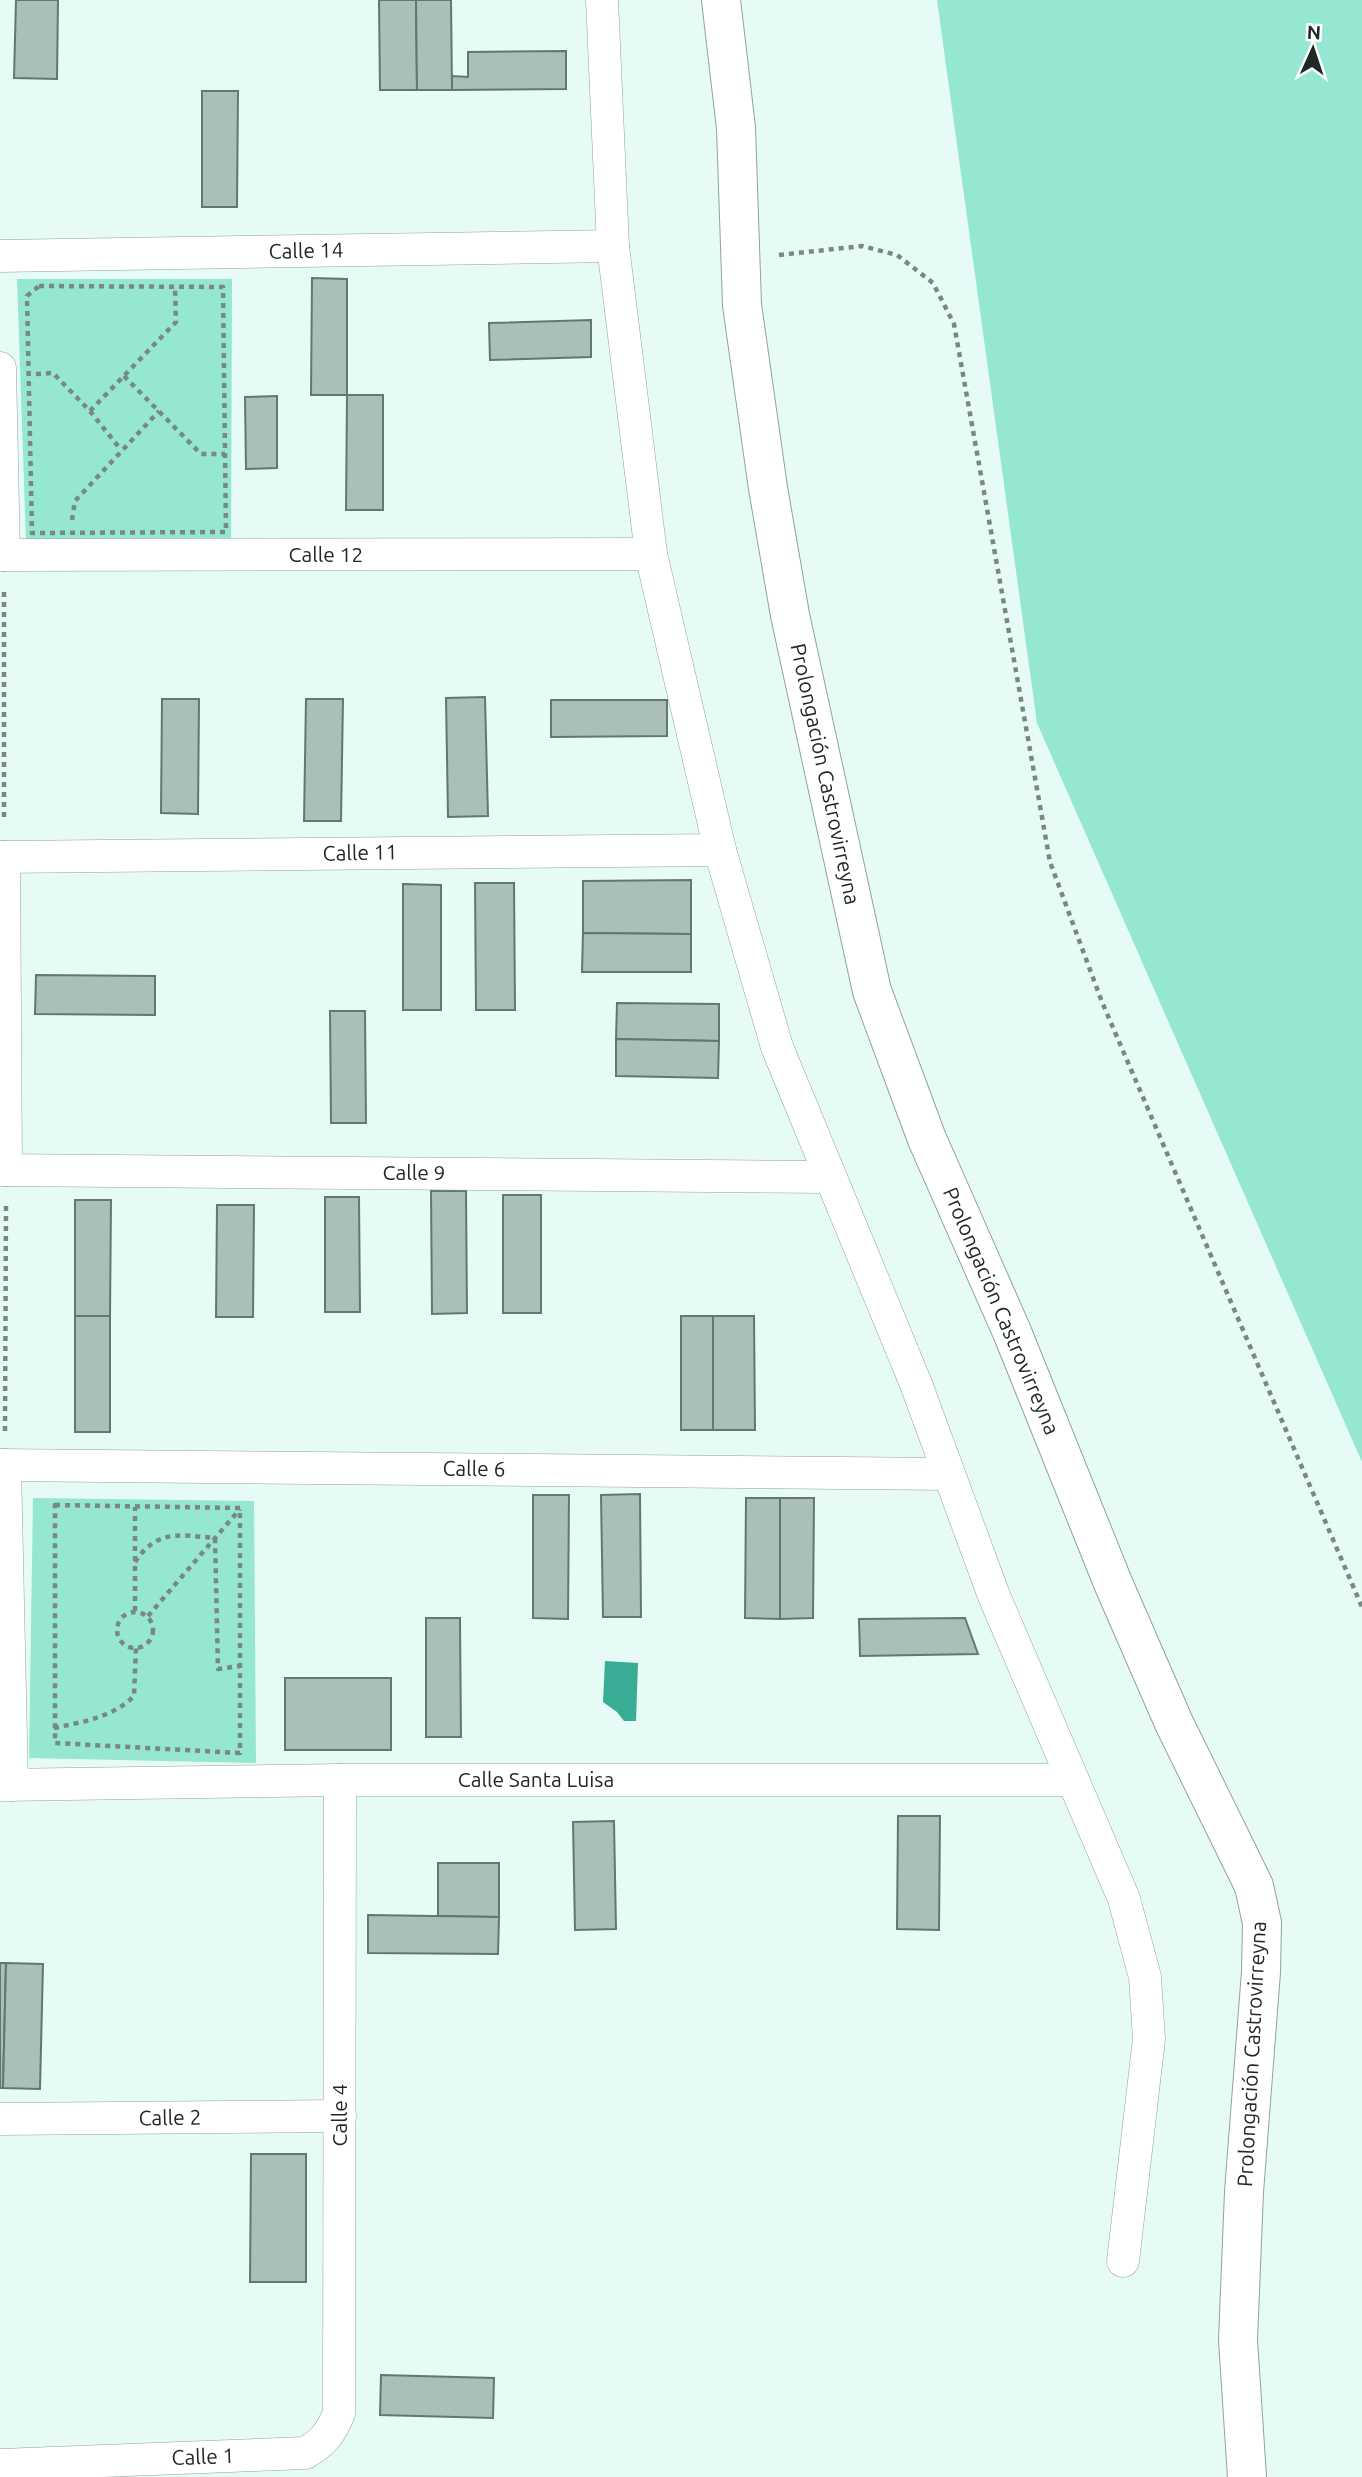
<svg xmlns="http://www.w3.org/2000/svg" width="1362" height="2477" font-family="Ubuntu,sans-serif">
  <rect width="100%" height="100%" fill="#e6fbf5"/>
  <g fill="#95e7d2">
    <polygon points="937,0 1362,0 1362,1462 1037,723"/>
    <polygon points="17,279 232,279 231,543 26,540"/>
    <polygon points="33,1498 254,1501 256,1763 29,1758"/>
  </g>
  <polygon fill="#38ac94" points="605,1661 638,1663 636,1721 624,1721 617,1712 603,1702"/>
  <g fill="#abbfb9" stroke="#637671" stroke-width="2">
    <polygon points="16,0 58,0 57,79 14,78"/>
    <polygon points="379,0 416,0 417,90 380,90"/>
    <polygon points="416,0 451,0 452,90 417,90"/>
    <polygon points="566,51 566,89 452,90 452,76 468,77 468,52"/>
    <polygon points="202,91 238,91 237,207 202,207"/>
    <polygon points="312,278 347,279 347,395 311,395"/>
    <polygon points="591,320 591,357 490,360 489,323"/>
    <polygon points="347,395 383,395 383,510 346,510"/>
    <polygon points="277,396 277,468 246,469 245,397"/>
    <polygon points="485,697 488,816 448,817 446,698"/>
    <polygon points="162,699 199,699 198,814 161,813"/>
    <polygon points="306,699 343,699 341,821 304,821"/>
    <polygon points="551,700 667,700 667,736 551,737"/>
    <polygon points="691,880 691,934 583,933 583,881"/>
    <polygon points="475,883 514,883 515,1010 476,1010"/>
    <polygon points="403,884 441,885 441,1010 403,1010"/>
    <polygon points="583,933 691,934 691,972 582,972"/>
    <polygon points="36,975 155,976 155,1015 35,1014"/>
    <polygon points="617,1003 719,1004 719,1041 616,1039"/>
    <polygon points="330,1011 365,1011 366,1123 331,1123"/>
    <polygon points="616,1039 719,1041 718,1078 616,1076"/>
    <polygon points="431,1191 466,1191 467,1313 432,1314"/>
    <rect x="503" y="1195" width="38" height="118"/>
    <polygon points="325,1197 359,1197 360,1312 325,1312"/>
    <polygon points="75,1200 111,1200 110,1316 75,1316"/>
    <polygon points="217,1205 254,1205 253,1317 216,1317"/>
    <rect x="75" y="1316" width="35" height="116"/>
    <rect x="681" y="1316" width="32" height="114"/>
    <polygon points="713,1316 754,1316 755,1430 713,1430"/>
    <polygon points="640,1494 641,1617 603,1617 601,1495"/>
    <polygon points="533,1495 569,1495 568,1619 533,1618"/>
    <polygon points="746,1498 780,1498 780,1619 745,1618"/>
    <polygon points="780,1498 814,1498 813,1618 780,1619"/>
    <polygon points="426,1618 460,1618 461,1737 426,1737"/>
    <polygon points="965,1618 978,1654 860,1656 859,1619"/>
    <rect x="285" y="1678" width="106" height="72"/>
    <polygon points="898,1816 940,1816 939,1930 897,1929"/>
    <polygon points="614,1821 616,1929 575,1930 573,1822"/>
    <polygon points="438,1863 499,1863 499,1917 438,1916"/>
    <polygon points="368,1915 499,1917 498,1954 368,1953"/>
    <polygon points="0,1963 6,1963 3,2088 0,2088"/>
    <polygon points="6,1963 43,1964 40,2089 3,2088"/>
    <polygon points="251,2154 306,2154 306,2282 250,2282"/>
    <polygon points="381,2375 494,2378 493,2418 380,2415"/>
  </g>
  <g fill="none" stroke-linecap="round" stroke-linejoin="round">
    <g stroke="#8fa39d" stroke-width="33">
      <g id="minor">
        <polyline points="602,0 613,246 651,554 720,850 777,1047 916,1384 994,1596 1124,1899 1145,1977 1149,2039 1123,2261"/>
        <polyline points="0,256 613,246"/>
        <polyline points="0,368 4,555"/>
        <polyline points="0,555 651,554"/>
        <polyline points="0,857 720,850"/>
        <polyline points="4,857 6,1170"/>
        <polyline points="0,1170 829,1177"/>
        <polyline points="0,1465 949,1474"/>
        <polyline points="5,1465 12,1785"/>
        <polyline points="0,1785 340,1780 1073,1780"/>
        <polyline points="0,2119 340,2116"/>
        <path d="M 0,2465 L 305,2453 C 323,2443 331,2433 339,2413 L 340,1780"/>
      </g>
    </g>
    <g stroke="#8fa39d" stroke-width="40">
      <polyline id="secondary" points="721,0 736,128 742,305 768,488 790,615 872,991 927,1139 1012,1332 1113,1583 1174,1723 1254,1886 1262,1923 1261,1972 1244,2192 1238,2340 1247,2477"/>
    </g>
    <g stroke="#7a8884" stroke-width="4.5" stroke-dasharray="5 5" stroke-linecap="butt">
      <polyline points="779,255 862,246 897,255 933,283 954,324 1050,862 1102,1002 1362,1607"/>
      <polygon points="39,286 223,287 226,532 32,533 27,296"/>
      <polyline points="36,374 53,373 90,411 121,450"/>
      <polyline points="124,376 201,454 225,454"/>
      <polyline points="90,411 176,322 175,288"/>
      <polyline points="72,520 75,501 159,411"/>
      <polyline points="4,592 4,821"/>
      <polyline points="5,1431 6,1206"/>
      <polygon points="55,1505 240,1508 240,1753 55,1743"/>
      <path d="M 135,1562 C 157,1529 179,1535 215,1538 L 218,1669 L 240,1666"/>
      <polyline points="135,1611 135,1507"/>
      <circle cx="135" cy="1630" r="18"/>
      <polyline points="148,1616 240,1509"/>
      <path d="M 54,1728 C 83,1722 113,1717 134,1696 L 136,1648"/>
    </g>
    <use href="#minor" stroke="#fff" stroke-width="32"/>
    <use href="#secondary" stroke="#fff" stroke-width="38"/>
  </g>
  <g text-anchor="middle" stroke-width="5" stroke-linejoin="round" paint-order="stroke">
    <g font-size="21" fill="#212927" stroke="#fff">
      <text transform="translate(306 251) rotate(-1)" y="7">Calle 14</text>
      <text x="326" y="562">Calle 12</text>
      <text transform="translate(825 774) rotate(78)" y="7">Prolongación Castrovirreyna</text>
      <text transform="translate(360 853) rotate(-1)" y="7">Calle 11</text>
      <text x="414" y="1180">Calle 9</text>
      <text transform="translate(1001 1311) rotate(67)" y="7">Prolongación Castrovirreyna</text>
      <text transform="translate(474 1469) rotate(1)" y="7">Calle 6</text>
      <text x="536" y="1787">Calle Santa Luisa</text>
      <text transform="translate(1252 2054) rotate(-87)" y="7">Prolongación Castrovirreyna</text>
      <text transform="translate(340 2115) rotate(-90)" y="7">Calle 4</text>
      <text transform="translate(170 2118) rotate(-1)" y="7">Calle 2</text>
      <text transform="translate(203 2457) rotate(-2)" y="7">Calle 1</text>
    </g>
  </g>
  <g transform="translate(1313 49) rotate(3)" stroke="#ffffff" stroke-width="5" paint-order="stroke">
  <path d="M0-5L12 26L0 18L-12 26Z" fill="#212927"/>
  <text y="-10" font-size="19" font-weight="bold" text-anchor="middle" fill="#212927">N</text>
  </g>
</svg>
